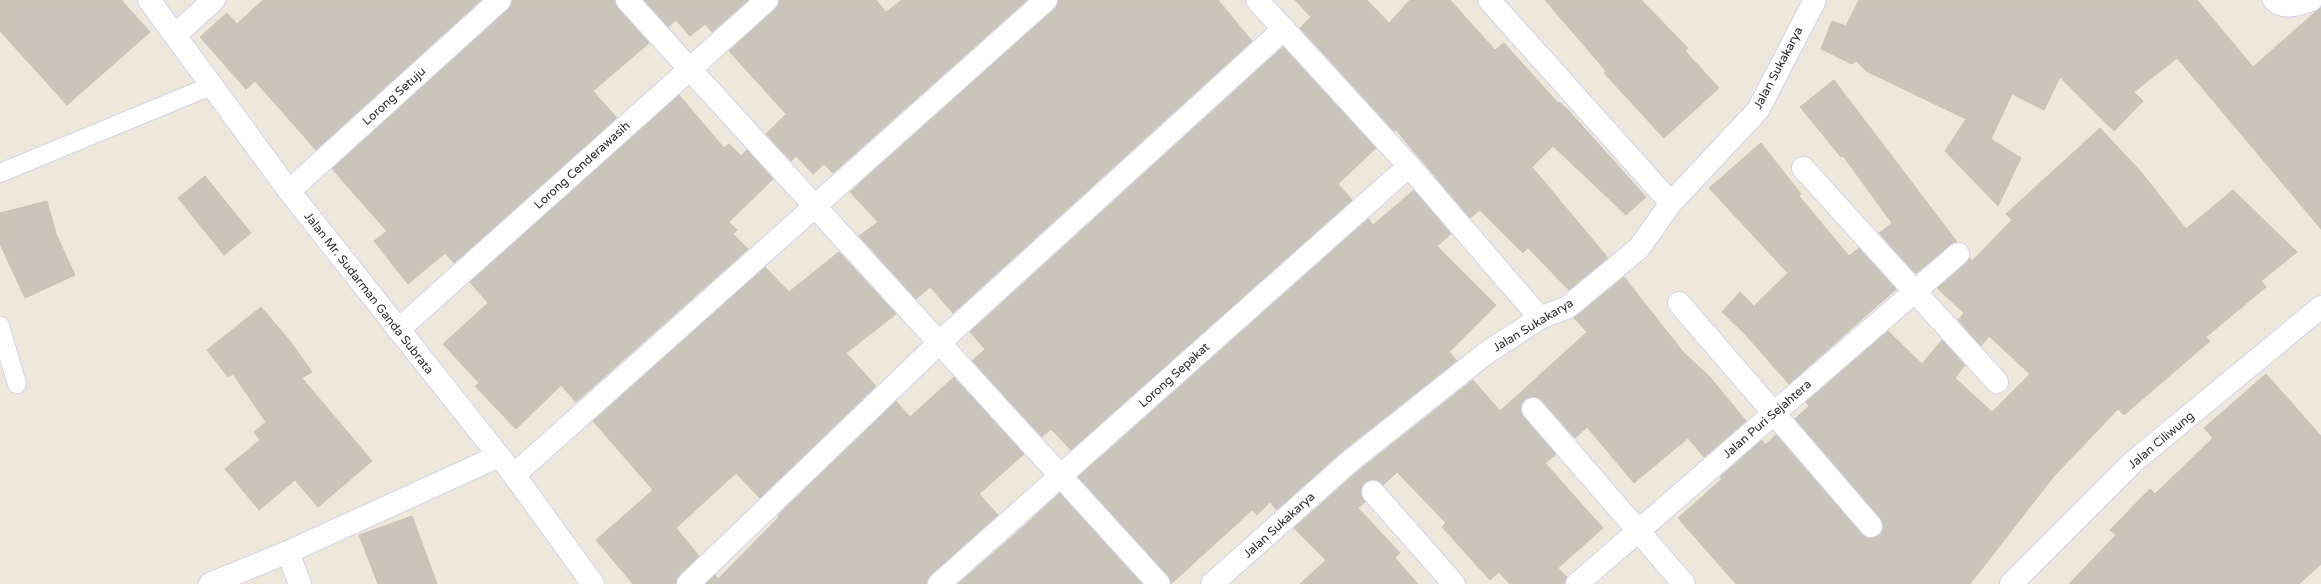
<svg xmlns="http://www.w3.org/2000/svg" width="2321" height="584" font-family="'Varela Round',sans-serif">
  <rect width="100%" height="100%" fill="#ede7dc"/>
  <g fill="#c9c5bb" stroke="#c9c3b6">
    <polygon points="0,0 121,0 150,32 67,105 0,31"/>
    <polygon points="263,0 481,0 316,150 255,81 246,89 200,37 227,13 237,24"/>
    <polygon points="512,0 615,0 618,8 649,43 593,91 617,118 454,263 445,253 408,284 374,241 387,231 332,169 508,9"/>
    <polygon points="644,0 748,0 712,32 705,24 690,36 676,20 668,27"/>
    <polygon points="779,0 876,0 886,12 902,0 1027,0 833,173 824,164 813,174 796,156 791,161 766,134 786,114 729,51 775,9"/>
    <polygon points="1058,0 1218,0 1252,41 953,313 930,287 916,299 859,236 878,222 850,192 1054,9"/>
    <polygon points="1295,0 1367,0 1389,23 1410,0 1450,0 1495,50 1504,43 1558,103 1559,102 1569,111 1646,197 1626,215 1553,146 1532,167 1608,258 1569,290 1528,248 1523,253 1480,210 1470,218 1396,130 1394,131 1300,28 1311,17"/>
    <polygon points="1545,0 1641,0 1688,48 1685,51 1719,88 1664,138 1604,73 1606,71"/>
    <polygon points="1859,0 2197,0 2253,67 2321,7 2321,229 2177,58 2134,92 2143,101 2114,131 2060,77 2044,110 2012,94 1991,139 2021,158 1998,206 1945,151 1966,119 1866,71 1856,61 1852,64 1821,49 1832,21 1846,26"/>
    <polygon points="1283,47 1376,148 1338,184 1352,200 1071,450 1051,429 1042,437 972,361 985,349 970,332"/>
    <polygon points="1834,80 1957,242 1950,245 1919,271 1915,273 1879,233 1892,223 1843,156 1841,157 1800,107"/>
    <polygon points="679,95 724,148 729,144 741,156 747,150 773,179 729,222 737,230 733,234 748,249 576,402 561,385 516,429 475,386 479,383 443,344 488,303 470,282"/>
    <polygon points="2100,128 2141,172 2186,229 2233,190 2297,252 2261,281 2266,287 2206,337 2210,341 2124,415 2118,409 2054,476 1970,584 1736,584 1678,518 1722,479 1720,477 1762,440 1765,445 1776,435 1862,534 1867,538 1874,538 1883,530 1883,524 1880,518 1795,419 1809,406 1806,402 1888,331 1922,364 1942,340 1965,365 1955,378 1992,412 2030,374 1989,336 1981,346 1958,320 1964,313 1937,288 1970,258 1972,261 2012,220 2006,214"/>
    <polygon points="1761,143 1801,194 1799,196 1849,256 1859,248 1896,289 1789,384 1745,334 1722,312 1740,292 1754,306 1788,273 1709,188"/>
    <polygon points="205,176 251,233 224,255 178,198"/>
    <polygon points="1414,190 1451,234 1437,246 1496,305 1449,352 1457,361 1341,452 1277,510 1270,502 1257,515 1252,510 1171,584 1168,576 1078,477 1368,219 1373,225"/>
    <polygon points="47,201 56,234 75,275 25,298 0,244 0,213"/>
    <polygon points="839,252 896,314 846,353 876,386 760,498 736,473 676,528 699,556 679,575 676,584 633,584 596,540 653,490 593,421 765,267 789,292"/>
    <polygon points="1624,277 1684,353 1709,376 1746,421 1704,457 1688,438 1634,483 1587,427 1575,438 1542,401 1537,397 1530,397 1521,405 1521,412 1556,454 1545,463 1603,528 1558,568 1567,577 1565,584 1510,584 1499,572 1490,580 1442,527 1446,523 1397,472 1383,485 1377,480 1370,480 1364,483 1361,494 1365,502 1358,508 1400,553 1395,558 1418,584 1300,584 1326,560 1294,528 1357,472 1473,380 1500,411 1587,332 1574,318"/>
    <polygon points="261,307 290,341 312,372 302,378 372,461 318,507 295,480 259,510 225,469 260,440 254,432 266,422 233,374 228,377 207,350"/>
    <polygon points="2266,374 2321,436 2321,564 2299,584 2069,584 2116,535 2110,530 2150,489 2155,494 2213,438 2204,428"/>
    <polygon points="954,377 1024,454 979,494 998,515 931,575 927,584 706,584 715,575 718,579 779,517 778,515 896,401 910,417"/>
    <polygon points="1060,493 1142,584 958,584 1014,535"/>
    <polygon points="412,516 437,584 378,584 359,535"/>
  </g>
  <g fill="none" stroke-linecap="round" stroke-linejoin="round">
    <g stroke="#d2d5e4" stroke-width="20">
      <g id="lane">
        <polyline points="0,173 213,85"/>
        <polyline points="0,326 17,384"/>
      </g>
    </g>
    <g stroke="#d2d5e4" stroke-width="24">
      <g id="street">
        <polyline points="627,0 1159,584"/>
        <polyline points="1257,0 1409,166 1540,318"/>
        <polyline points="1489,0 1671,203"/>
        <path d="M 2274,0 C 2285,10 2298,4 2311,0"/>
        <polyline points="176,34 214,0"/>
        <polyline points="1803,168 1997,382"/>
        <polyline points="289,191 500,0"/>
        <polyline points="1679,303 1871,526"/>
        <polyline points="398,330 767,0"/>
        <polyline points="1533,409 1684,584"/>
        <polyline points="514,475 1046,0"/>
        <polyline points="1373,492 1454,584"/>
        <polyline points="288,552 300,584"/>
        <polyline points="210,584 288,552 499,456"/>
        <polyline points="688,584 939,343 1284,29"/>
        <polyline points="939,584 1409,166"/>
        <polyline points="1212,584 1349,462 1485,354 1540,318 1568,307 1639,248 1671,203 1758,110 1815,0"/>
        <polyline points="1577,584 1958,254"/>
        <polyline points="2011,584 2133,462 2321,307"/>
      </g>
    </g>
    <g stroke="#d2d5e4" stroke-width="24">
      <polyline id="secondary" points="149,0 289,191 514,475 593,584"/>
    </g>
    <use href="#lane" stroke="#fff" stroke-width="18"/>
    <use href="#street" stroke="#fff" stroke-width="22"/>
    <use href="#secondary" stroke="#fff" stroke-width="22"/>
  </g>
  <g text-anchor="middle" stroke-width="3" stroke-linejoin="round" paint-order="stroke">
    <g font-size="12" fill="#2b2b2b" stroke="#fff">
      <text transform="translate(1778 68) rotate(-62)" y="4">Jalan Sukakarya</text>
      <text transform="translate(394 96) rotate(-42)" y="4">Lorong Setuju</text>
      <text transform="translate(582 165) rotate(-42)" y="4">Lorong Cenderawasih</text>
      <text transform="translate(369 293) rotate(52)" y="4">Jalan Mr. Sudarman Ganda Subrata</text>
      <text transform="translate(1533 325) rotate(-31)" y="4">Jalan Sukakarya</text>
      <text transform="translate(1174 375) rotate(-42)" y="4">Lorong Sepakat</text>
      <text transform="translate(1767 419) rotate(-41)" y="4">Jalan Puri Sejahtera</text>
      <text transform="translate(2161 440) rotate(-40)" y="4">Jalan Ciliwung</text>
      <text transform="translate(1279 525) rotate(-42)" y="4">Jalan Sukakarya</text>
    </g>
  </g>
</svg>
